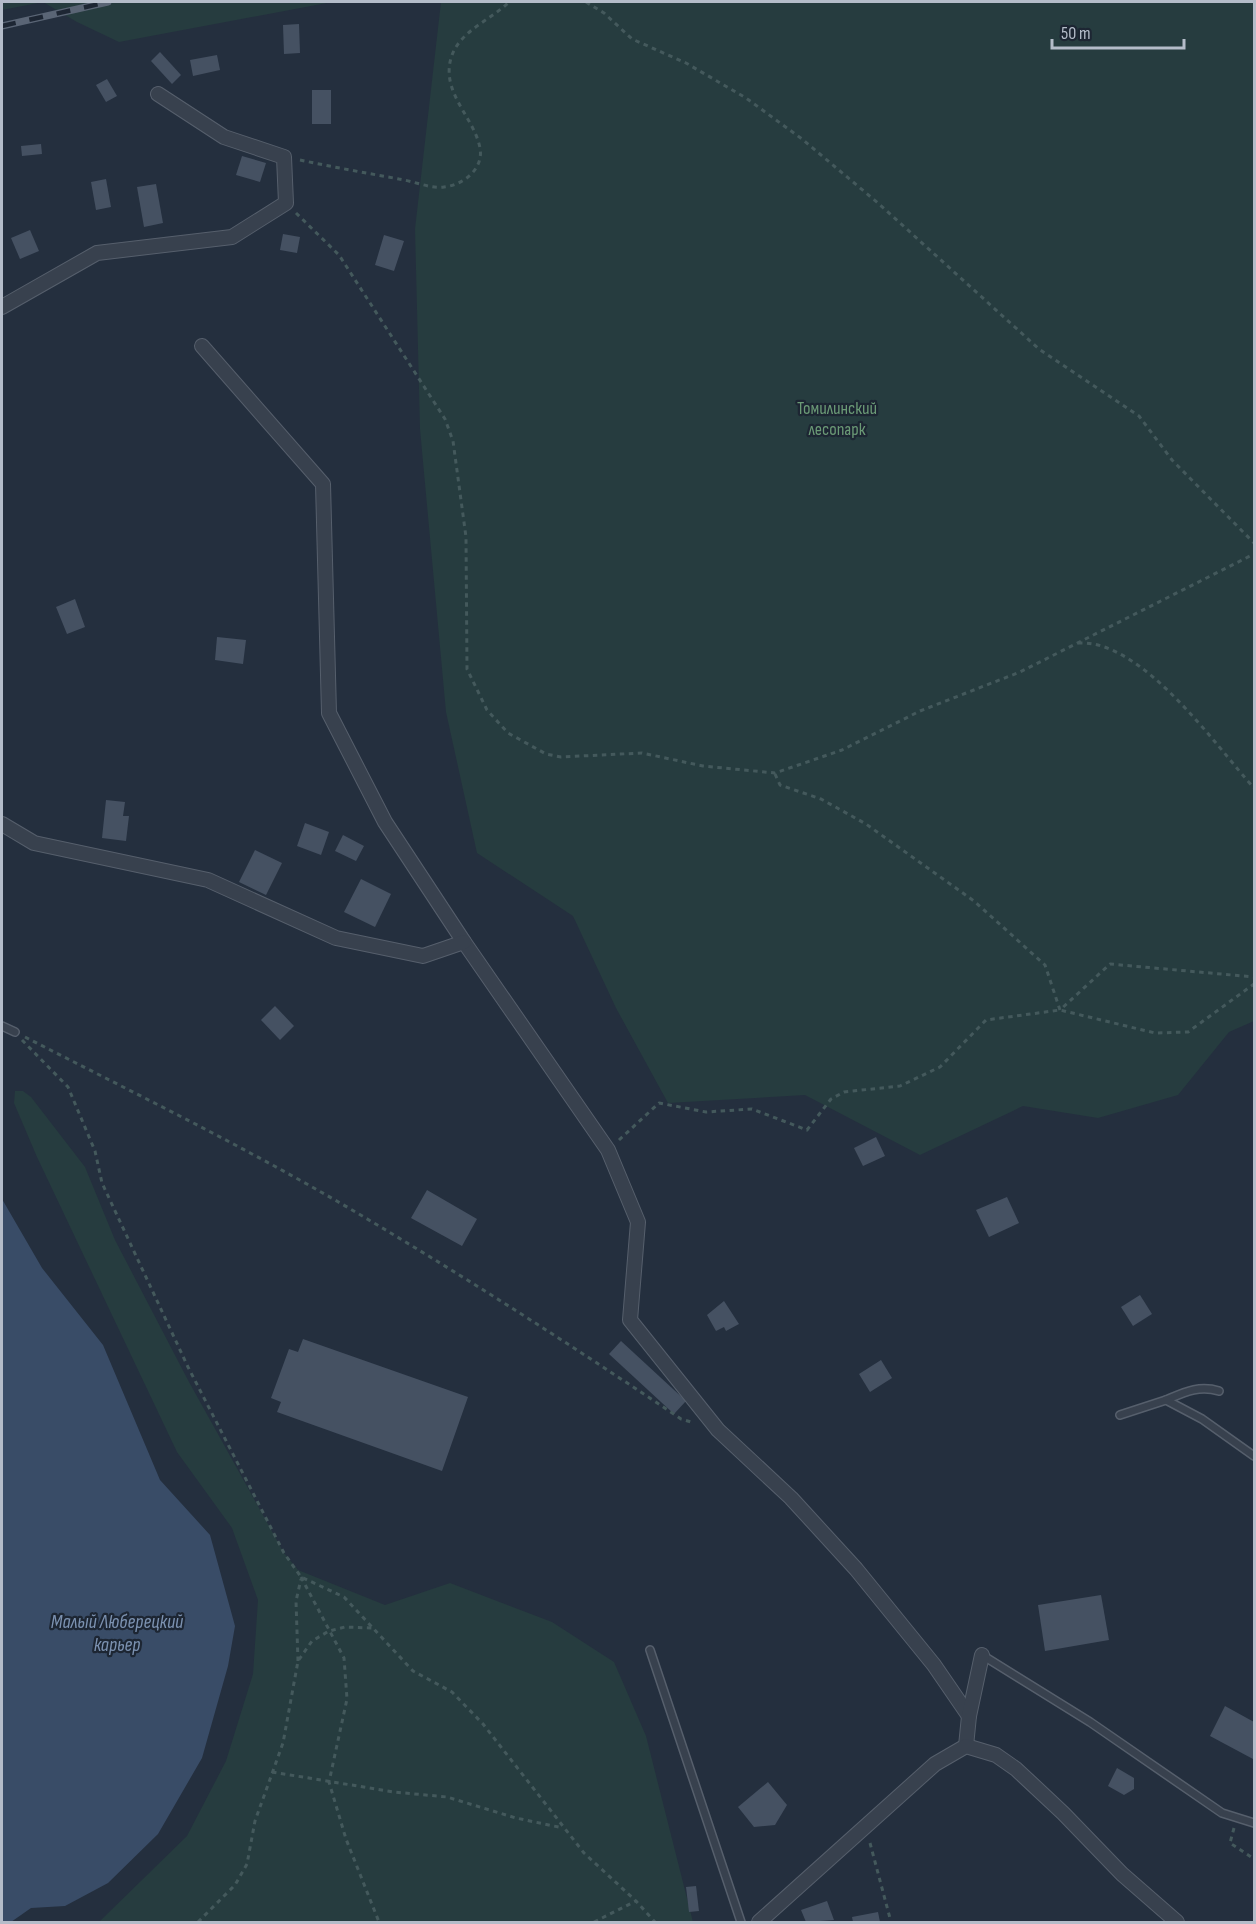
<svg xmlns="http://www.w3.org/2000/svg" width="1256" height="1924" font-family="'Sofia Sans Condensed',sans-serif">
  <rect width="100%" height="100%" fill="#242f3e"/>
  <g fill="#263c3f">
    <polygon points="2,2 332,2 119,42 77,22 43,2 2,10"/>
    <polygon points="441,2 1254,2 1254,1021 1229,1032 1178,1095 1098,1118 1023,1106 920,1155 805,1095 668,1103 616,1008 573,916 477,853 446,712 420,429 415,229"/>
    <polygon points="15,1091 23,1091 31,1097 85,1167 115,1240 189,1382 284,1553 298,1570 385,1605 450,1583 552,1622 614,1662 646,1736 693,1922 99,1922 187,1836 226,1761 253,1674 258,1600 232,1528 177,1452 37,1157 14,1103"/>
  </g>
  <polygon fill="#394c67" points="2,1199 42,1268 103,1345 160,1480 210,1535 235,1626 228,1666 202,1758 158,1834 108,1883 65,1906 31,1908 11,1922 2,1922"/>
  <g fill="#455162">
    <polygon points="299,24 300,53 284,54 283,25"/>
    <polygon points="160,52 181,75 172,84 151,61"/>
    <polygon points="217,55 220,70 193,76 190,60"/>
    <polygon points="107,79 117,96 106,102 96,85"/>
    <rect x="312" y="90" width="19" height="34"/>
    <polygon points="41,144 42,154 22,156 21,146"/>
    <polygon points="242,156 266,163 260,182 236,175"/>
    <polygon points="106,179 111,207 96,210 91,182"/>
    <polygon points="156,184 163,223 144,227 137,187"/>
    <polygon points="30,230 39,251 20,259 11,238"/>
    <polygon points="283,234 300,237 297,253 280,250"/>
    <polygon points="384,235 404,241 394,271 375,265"/>
    <polygon points="75,599 85,627 67,634 56,607"/>
    <polygon points="217,637 246,640 243,664 215,660"/>
    <polygon points="106,800 125,802 123,816 129,816 126,841 102,838"/>
    <polygon points="305,823 329,832 321,855 297,846"/>
    <polygon points="343,835 364,846 356,861 335,851"/>
    <polygon points="255,850 282,863 266,895 239,882"/>
    <polygon points="361,879 391,894 375,927 344,912"/>
    <polygon points="275,1006 294,1026 280,1040 261,1020"/>
    <polygon points="876,1137 885,1156 863,1166 854,1148"/>
    <polygon points="427,1190 477,1219 462,1246 411,1218"/>
    <polygon points="1007,1197 1019,1223 989,1237 976,1210"/>
    <polygon points="1140,1295 1152,1314 1133,1326 1121,1307"/>
    <polygon points="724,1301 739,1324 726,1331 724,1327 716,1331 707,1315"/>
    <polygon points="303,1339 468,1397 442,1471 277,1412 281,1402 271,1398 289,1349 298,1352"/>
    <polygon points="621,1341 686,1401 674,1414 609,1354"/>
    <polygon points="881,1360 892,1378 870,1392 859,1374"/>
    <polygon points="1101,1595 1109,1640 1045,1651 1038,1605"/>
    <polygon points="1225,1706 1254,1722 1253,1759 1210,1736"/>
    <polygon points="1117,1768 1134,1778 1134,1789 1124,1795 1108,1786"/>
    <polygon points="768,1782 787,1805 775,1825 754,1827 738,1807"/>
    <polygon points="696,1886 699,1911 689,1912 686,1887"/>
    <polygon points="827,1901 834,1920 806,1922 801,1910"/>
    <polygon points="878,1912 880,1922 853,1922 852,1917"/>
  </g>
  <g fill="none" stroke-linecap="round" stroke-linejoin="round">
    <g stroke="#565f6c" stroke-width="10">
      <g id="service">
        <polyline points="2,1026 15,1032"/>
        <path d="M 1166,1400 C 1185,1392 1199,1385 1219,1391"/>
        <polyline points="1120,1415 1166,1400 1202,1419 1254,1456"/>
        <polyline points="650,1650 741,1922"/>
        <polyline points="982,1655 1090,1722 1222,1813 1254,1823"/>
      </g>
    </g>
    <g stroke="#565f6c" stroke-width="16">
      <g id="minor">
        <polyline points="2,307 97,253 232,237 286,203 284,157 224,137 158,94"/>
        <polyline points="202,346 323,484 329,713 385,822 464,942 608,1150 638,1222 630,1320 718,1430 791,1498 856,1569 934,1665 969,1716"/>
        <polyline points="2,824 34,843 208,880 336,938 423,956 464,942"/>
        <polyline points="966,1746 969,1716 982,1655"/>
        <polyline points="759,1922 935,1764 966,1746 996,1755 1016,1769 1063,1813 1122,1874 1177,1922"/>
      </g>
    </g>
    <g stroke="#44595c" stroke-width="3" stroke-dasharray="4.5 4.5" stroke-linecap="butt">
      <polyline points="586,2 604,13 632,39 686,63 746,98 802,139 878,203 1039,349 1139,416 1172,460 1254,543"/>
      <path d="M 300,160 C 333,167 366,173 399,179 C 413,181 431,189 444,187 C 463,185 484,169 480,148 C 474,117 441,93 451,58 C 459,31 491,20 509,2"/>
      <polyline points="296,213 339,255 445,419 453,441 466,537 467,669 487,710 508,733 546,754 561,757 642,753 703,766 775,773 842,750 920,711 1020,672 1254,554"/>
      <path d="M 1078,643 C 1142,639 1215,745 1254,788"/>
      <polyline points="775,774 780,785 821,799 866,824 974,901 1045,965 1060,1010 1110,964 1254,977"/>
      <path d="M 25,1037 C 142,1097 261,1155 374,1223 C 478,1285 580,1351 681,1419 L 691,1422"/>
      <polyline points="22,1040 68,1087 95,1151 102,1183 188,1367 284,1553 301,1577 344,1597 413,1671 452,1692 483,1724 584,1853 636,1901 655,1922"/>
      <polyline points="619,1140 659,1103 706,1112 752,1109 807,1130 831,1099 844,1092 900,1086 940,1067 986,1020 1060,1010 1155,1033 1188,1032 1254,984"/>
      <polyline points="301,1577 344,1658 347,1699 329,1782 346,1839 379,1922"/>
      <polyline points="298,1661 296,1601 301,1579"/>
      <polyline points="272,1772 394,1792 447,1797 516,1818 563,1828"/>
      <polyline points="1234,1828 1230,1843 1254,1859"/>
      <polyline points="870,1843 891,1922"/>
      <polyline points="198,1922 235,1885 247,1864 255,1821 283,1743 298,1661 312,1641 329,1631 345,1627 372,1628"/>
      <polyline points="594,1922 636,1901"/>
    </g>
    <use href="#service" stroke="#38414e" stroke-width="7"/>
    <use href="#minor" stroke="#38414e" stroke-width="14"/>
    <g stroke="#5a6575" stroke-width="7">
      <polyline id="rail" points="2,26 108,2"/>
    </g>
    <use href="#rail" stroke="#1d2633" stroke-width="4.5" stroke-dasharray="14" stroke-linecap="butt"/>
  </g>
  <g text-anchor="middle" stroke-width="4.5" stroke-linejoin="round" paint-order="stroke">
    <g font-size="18" fill="#6b9a76" stroke="#1d2633">
      <text x="837" y="414">Томилинский<tspan x="837" dy="21">лесопарк</tspan></text>
    </g>
    <g font-size="20" font-style="italic" fill="#7c92b1" stroke="#1d2633">
      <text x="117" y="1628">Малый Люберецкий<tspan x="117" dy="23">карьер</tspan></text>
    </g>
  </g>
  <rect width="1256" height="1924" fill="none" stroke="#b4bcc9" stroke-width="6"/>
  <path d="M1052 39v9h132v-9" fill="none" stroke="#b4bcc9" stroke-width="3"/>
  <text x="1061" y="39" font-size="18" fill="#b4bcc9" stroke="#1d2633" stroke-width="4.5" paint-order="stroke">50 m</text>
</svg>
